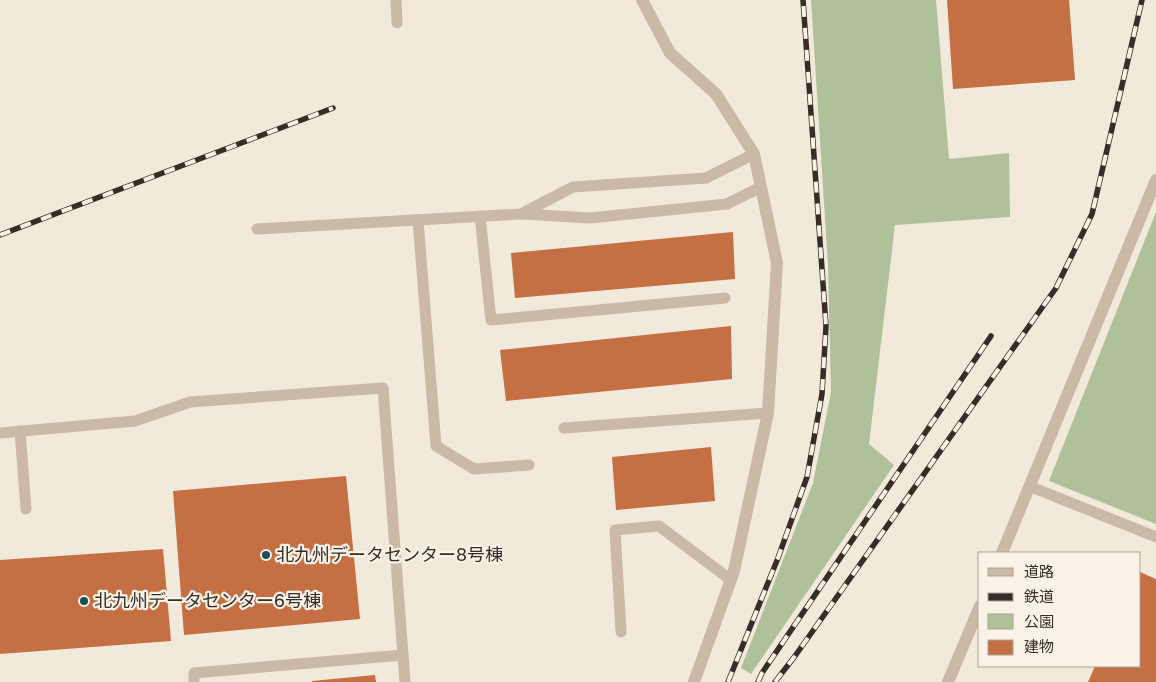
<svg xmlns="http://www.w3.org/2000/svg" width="1156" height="682" font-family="'Golos Text','Noto Sans JP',sans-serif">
  <rect width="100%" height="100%" fill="#f1e9da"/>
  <g fill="#b0c09a">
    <polygon points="811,0 936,0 949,159 1009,153 1010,217 895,225 869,444 894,465 751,674 741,668 813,483 831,392 828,265"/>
    <polygon points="1156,212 1156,524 1049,481"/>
  </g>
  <g fill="#c56f44">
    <polygon points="947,0 1069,0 1075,80 953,89"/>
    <polygon points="733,232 735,279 515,298 511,253"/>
    <polygon points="731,326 732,379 506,401 500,350"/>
    <polygon points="711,447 715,501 616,510 612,457"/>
    <polygon points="346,476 360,619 184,635 173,491"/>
    <polygon points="163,549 171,641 0,654 0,560"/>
    <polygon points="1140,572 1156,579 1156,682 1088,682 1095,666 1140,666"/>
    <polygon points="375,675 376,682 312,682 312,681"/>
  </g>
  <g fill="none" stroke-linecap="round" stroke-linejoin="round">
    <g stroke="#c9b9a6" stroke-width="11">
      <polyline points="396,0 397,23"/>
      <polyline points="523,214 590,218 727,204 761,187"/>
      <polyline points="480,216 491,320 725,298"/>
      <polyline points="418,220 436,446 474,469 529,465"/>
      <polyline points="257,229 521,214 573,187 706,178 754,154"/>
      <polyline points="564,428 768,413"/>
      <polyline points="20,431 26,509"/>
      <polyline points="0,433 135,421 190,402 383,388 405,682"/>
      <polyline points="1029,486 1156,537"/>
      <polyline points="621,632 615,530 659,526 731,580"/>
      <polyline points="194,682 194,673 403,655"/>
    </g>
    <g stroke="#c9b9a6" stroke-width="12">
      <polyline points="642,0 670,53 716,94 754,154 777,263 768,413 734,571 694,682"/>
      <polyline points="1002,553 1156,180"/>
      <polyline points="948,682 980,606"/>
    </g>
    <g stroke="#362d27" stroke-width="5.5">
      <g id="rail">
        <polyline points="0,235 333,108"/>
        <polyline points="728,682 778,558 807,477 822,394 826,326 803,0"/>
        <polyline points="758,682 762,673 991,336"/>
        <polyline points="775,682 795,656 1056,288 1092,214 1142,0"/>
      </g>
    </g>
    <use href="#rail" stroke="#f9f2e6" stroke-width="4" stroke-dasharray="11" stroke-linecap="butt"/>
  </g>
  <g fill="#1d4e57" stroke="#f9f2e6" stroke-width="2">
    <circle cx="266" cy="555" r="5"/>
    <circle cx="84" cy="601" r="5"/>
  </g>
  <g text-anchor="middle" stroke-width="4.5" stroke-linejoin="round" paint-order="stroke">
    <g font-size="18" fill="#362d27" stroke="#f9f2e6" text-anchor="start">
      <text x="276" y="561">北九州データセンター8号棟</text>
      <text x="94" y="607">北九州データセンター6号棟</text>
    </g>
  </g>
  <rect x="978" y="552" width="162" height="115" fill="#f9f2e6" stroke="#aba39a"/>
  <rect x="988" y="568" width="25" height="8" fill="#c9b9a6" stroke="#aba39a"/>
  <text x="1024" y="577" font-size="15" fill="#362d27">道路</text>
  <rect x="988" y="593" width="25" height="8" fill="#362d27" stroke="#aba39a"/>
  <text x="1024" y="602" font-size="15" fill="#362d27">鉄道</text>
  <rect x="988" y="614" width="25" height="15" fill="#b0c09a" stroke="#aba39a"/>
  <text x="1024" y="627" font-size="15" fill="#362d27">公園</text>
  <rect x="988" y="640" width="25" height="15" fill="#c56f44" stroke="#aba39a"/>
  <text x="1024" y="652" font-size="15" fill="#362d27">建物</text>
</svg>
